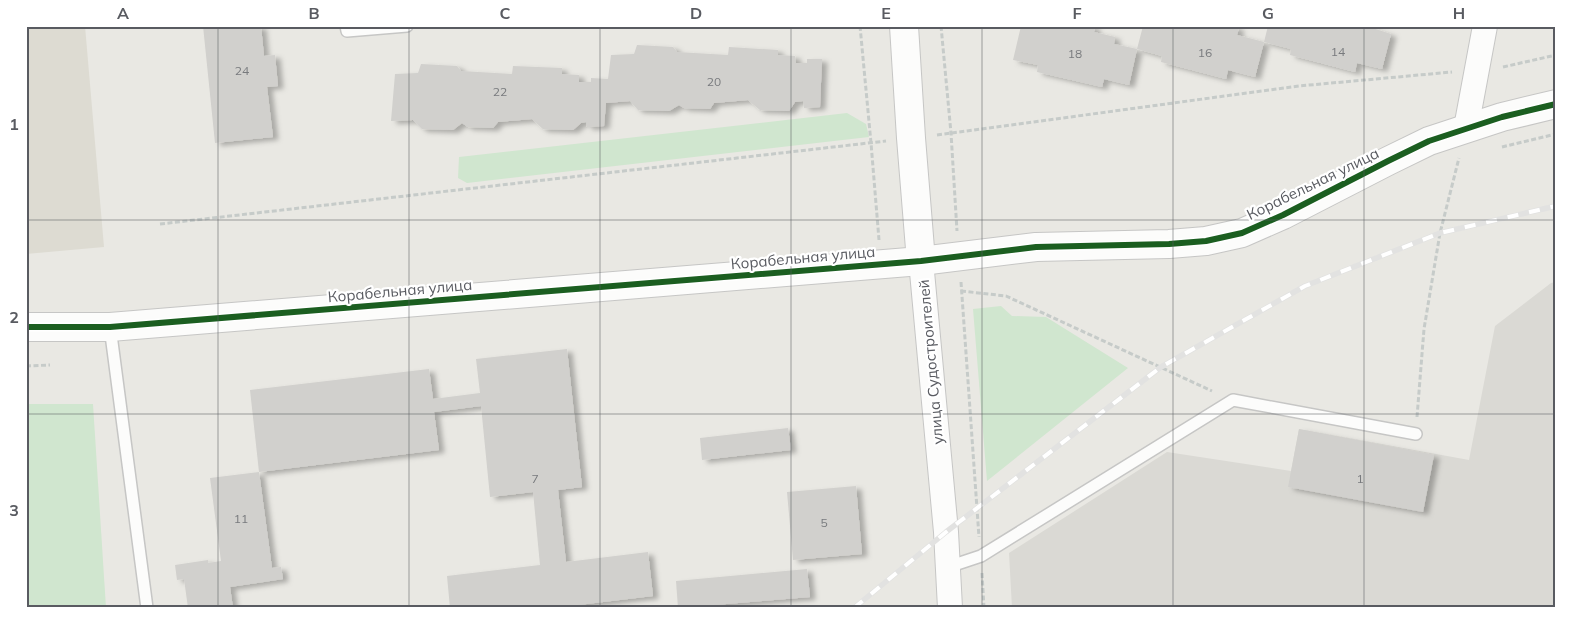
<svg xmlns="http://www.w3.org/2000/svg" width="1582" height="634" font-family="Mulish,sans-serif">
  <defs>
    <filter id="shadow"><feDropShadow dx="5.5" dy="3" stdDeviation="2.5" flood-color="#0004"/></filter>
  </defs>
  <rect width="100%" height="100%" fill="#e9e8e3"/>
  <polygon fill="#dad9d4" points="1556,282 1556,608 1012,608 1009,553 1167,452 1291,471 1299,429 1469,460 1495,326 1551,283"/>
  <polygon fill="#dddbd2" points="26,26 85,26 104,247 26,254"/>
  <g fill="#d0e6cf">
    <polygon points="847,113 866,124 869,137 467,183 458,178 459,157"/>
    <polygon points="1001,306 1012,316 1046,317 1128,368 987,481 973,309"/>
    <polygon points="26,404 93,404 106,608 26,608"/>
  </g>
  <g fill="#d1d0cd" filter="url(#shadow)">
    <polygon points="203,26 261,26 264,56 275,55 278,86 267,87 273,137 215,143"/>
    <polygon points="1021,26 1095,26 1094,32 1115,37 1114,44 1137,49 1143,26 1233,26 1239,28 1237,35 1264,42 1255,77 1228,70 1226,79 1161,62 1162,56 1137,49 1129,85 1104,79 1102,87 1037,72 1038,65 1013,60"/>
    <polygon points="1268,26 1366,26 1391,34 1382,69 1357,63 1355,72 1290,55 1291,49 1264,42"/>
    <polygon points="637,45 673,47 677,52 728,55 729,47 778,50 778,55 795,56 796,63 807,63 807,59 822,59 820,107 804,108 803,101 795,102 789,111 760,110 748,100 714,103 710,109 684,108 679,105 669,111 638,110 630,101 606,103 604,126 587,127 586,122 581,123 573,130 543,129 532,119 498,122 493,128 468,127 462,123 453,130 422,129 413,120 391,121 395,74 418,73 421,64 457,66 461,71 512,74 513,66 562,68 562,74 579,75 579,82 591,82 591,78 608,79 611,55 634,54"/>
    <polygon points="567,349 582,487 558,490 566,562 648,552 653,596 553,608 450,608 447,576 540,565 533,492 490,497 481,406 434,412 439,450 259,472 250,390 429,369 433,399 480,393 476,359"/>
    <polygon points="788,428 791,450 702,460 700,438"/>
    <polygon points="1299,429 1434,455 1423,512 1288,487"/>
    <polygon points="259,472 272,568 281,567 283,579 230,587 233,608 188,608 184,579 177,580 175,565 208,560 208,563 221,561 210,478"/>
    <polygon points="856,486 862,554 793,560 787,492"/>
    <polygon points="807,569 810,597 678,608 676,581"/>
  </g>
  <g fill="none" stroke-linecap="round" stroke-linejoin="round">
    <g stroke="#c6c6c5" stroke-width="14">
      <g id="service">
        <polyline points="346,26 347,31 407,26"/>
        <polyline points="110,327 147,608"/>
        <polyline points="948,567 981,556 1233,400 1416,434"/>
      </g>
    </g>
    <g stroke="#c6c6c5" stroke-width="26">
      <g id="minor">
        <polyline points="1466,128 1485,26"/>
        <polyline points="921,261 946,532 950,608"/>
      </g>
    </g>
    <g stroke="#c6c6c5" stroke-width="30">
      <g id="tertiary">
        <polyline points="904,26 911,138 921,261"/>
        <polyline points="26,327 110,327 921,261 1036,247 1169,244 1206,241 1242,233 1283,215 1388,161 1429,141 1502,117 1556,104"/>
      </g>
    </g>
    <g stroke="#c6cbc9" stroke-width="3" stroke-dasharray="5 2.5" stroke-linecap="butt">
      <polyline points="860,26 871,143 879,240"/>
      <polyline points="941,26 951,133 957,231"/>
      <polyline points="1503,67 1556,55"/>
      <polyline points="937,135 1299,86 1452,72"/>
      <polyline points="1502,147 1556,134"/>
      <polyline points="160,224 886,141"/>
      <polyline points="961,282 979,537"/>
      <polyline points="961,291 1006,296 1212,391"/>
      <polyline points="26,366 50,365"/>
      <polyline points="1417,417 1424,329 1440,233 1459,158"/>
      <polyline points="982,573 984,608"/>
    </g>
    <use href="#service" stroke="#fcfcfb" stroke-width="11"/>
    <use href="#minor" stroke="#fcfcfb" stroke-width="24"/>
    <use href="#tertiary" stroke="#fcfcfb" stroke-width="28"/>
    <g stroke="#e2e2e1" stroke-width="5.5">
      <polyline id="rail" points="854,608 946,532 1161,367 1305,286 1440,233 1556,206"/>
    </g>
    <use href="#rail" stroke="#fff" stroke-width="4" stroke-dasharray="11" stroke-linecap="butt"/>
    <g stroke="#fff" stroke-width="9">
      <polyline id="cycleway" points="26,327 110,327 921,261 1036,247 1169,244 1206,241 1242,233 1283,215 1388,161 1429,141 1502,117 1556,104"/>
    </g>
    <use href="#cycleway" stroke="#1b5e20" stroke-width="6"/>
  </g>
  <path fill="none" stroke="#595b61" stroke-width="1" stroke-opacity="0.55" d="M 218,26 L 218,608M 409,26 L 409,608M 600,26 L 600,608M 791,26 L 791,608M 982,26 L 982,608M 1173,26 L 1173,608M 1364,26 L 1364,608M 26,220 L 1556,220M 26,414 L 1556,414"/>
  <g text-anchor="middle" stroke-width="4.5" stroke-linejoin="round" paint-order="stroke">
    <g font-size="12" fill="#787a7d">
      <text x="1338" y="56">14</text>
      <text x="1205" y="57">16</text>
      <text x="1075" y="58">18</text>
      <text x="242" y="75">24</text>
      <text x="714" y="86">20</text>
      <text x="500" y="96">22</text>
      <text x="535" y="483">7</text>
      <text x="1360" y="483">1</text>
      <text x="241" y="523">11</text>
      <text x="824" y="527">5</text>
    </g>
    <g font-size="15" fill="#595b61" stroke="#fff">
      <text transform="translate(1313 184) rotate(-26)" y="5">Корабельная улица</text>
      <text transform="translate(803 258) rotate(-5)" y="5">Корабельная улица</text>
      <text transform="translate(400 291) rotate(-5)" y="5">Корабельная улица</text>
      <text transform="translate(931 362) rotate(-95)" y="5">улица Судостроителей</text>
    </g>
  </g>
  <rect width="1582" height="634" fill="none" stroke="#ffffff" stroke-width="55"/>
  <rect x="28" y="28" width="1526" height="578" fill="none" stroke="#595b61" stroke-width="2"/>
  <g font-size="16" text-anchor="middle" font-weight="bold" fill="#595b61">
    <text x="123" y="19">A</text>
    <text x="314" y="19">B</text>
    <text x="505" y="19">C</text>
    <text x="696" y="19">D</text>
    <text x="886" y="19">E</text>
    <text x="1077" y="19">F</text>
    <text x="1268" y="19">G</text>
    <text x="1459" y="19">H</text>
    <text x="14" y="130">1</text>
    <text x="14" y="323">2</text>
    <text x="14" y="516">3</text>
  </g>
</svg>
